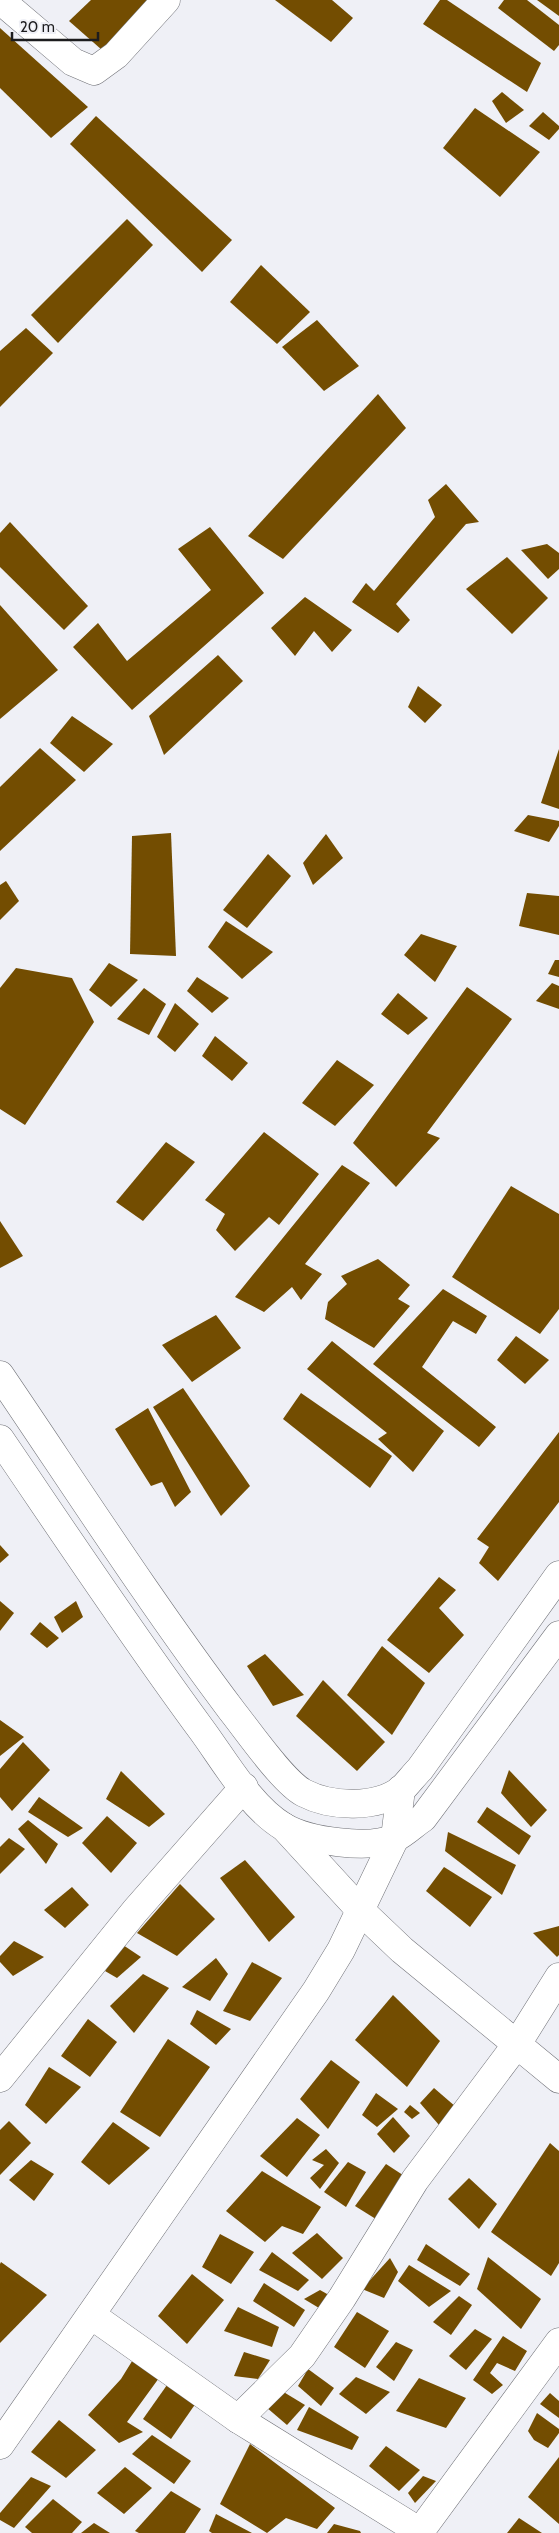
<svg xmlns="http://www.w3.org/2000/svg" width="559" height="2533" font-family="Cabin,sans-serif">
  <rect width="100%" height="100%" fill="#eff0f6"/>
  <g fill="#734d01">
    <polygon points="91,0 150,0 102,50 69,21"/>
    <polygon points="275,0 332,0 353,18 331,42"/>
    <polygon points="440,0 447,0 541,63 527,92 423,24"/>
    <polygon points="504,0 527,0 559,25 559,45 554,51 498,8"/>
    <polygon points="537,0 559,0 559,16"/>
    <polygon points="0,28 88,107 51,138 0,88"/>
    <polygon points="502,92 524,110 506,123 492,101"/>
    <polygon points="475,108 540,152 500,197 443,148"/>
    <polygon points="543,112 559,126 559,129 549,140 529,126"/>
    <polygon points="96,116 232,240 202,272 70,144"/>
    <polygon points="127,219 153,245 58,343 31,315"/>
    <polygon points="261,265 310,312 277,344 230,302"/>
    <polygon points="317,320 359,366 324,391 282,347"/>
    <polygon points="26,328 53,353 0,407 0,351"/>
    <polygon points="378,394 406,428 283,559 248,536"/>
    <polygon points="446,484 479,522 466,524 396,604 410,620 398,633 352,602 366,583 374,591 435,517 428,500"/>
    <polygon points="10,522 88,606 64,630 0,567 0,533"/>
    <polygon points="210,527 264,593 132,710 73,647 98,623 127,661 211,590 178,549"/>
    <polygon points="547,544 559,553 559,569 548,579 521,550"/>
    <polygon points="507,557 548,598 512,634 466,589"/>
    <polygon points="305,597 352,630 332,652 314,631 295,656 271,628"/>
    <polygon points="0,605 58,670 0,719"/>
    <polygon points="218,655 243,681 164,755 149,716"/>
    <polygon points="418,686 442,705 425,723 408,707"/>
    <polygon points="72,716 113,744 84,772 50,743"/>
    <polygon points="40,748 76,780 0,851 0,787"/>
    <polygon points="559,749 559,809 541,803"/>
    <polygon points="528,815 559,821 559,826 549,842 514,831"/>
    <polygon points="171,833 176,956 130,954 132,836"/>
    <polygon points="326,834 343,858 313,885 303,863"/>
    <polygon points="268,854 291,876 247,928 223,910"/>
    <polygon points="6,881 19,901 0,920 0,885"/>
    <polygon points="527,893 559,896 559,935 519,926"/>
    <polygon points="226,921 273,952 242,979 208,947"/>
    <polygon points="421,934 457,946 435,982 404,955"/>
    <polygon points="555,960 559,960 559,977 548,974"/>
    <polygon points="109,963 138,980 111,1007 89,990"/>
    <polygon points="16,968 72,978 94,1022 25,1125 0,1109 0,988"/>
    <polygon points="197,977 229,998 212,1013 187,991"/>
    <polygon points="552,983 559,986 559,1009 536,1001"/>
    <polygon points="467,987 512,1019 427,1133 440,1138 396,1187 353,1143"/>
    <polygon points="144,988 166,1004 149,1035 117,1019"/>
    <polygon points="398,993 428,1018 408,1035 381,1014"/>
    <polygon points="175,1003 199,1024 175,1052 157,1037"/>
    <polygon points="215,1036 248,1063 232,1081 202,1056"/>
    <polygon points="337,1060 374,1085 335,1126 302,1103"/>
    <polygon points="264,1132 319,1174 279,1225 269,1217 235,1251 216,1230 225,1214 205,1200"/>
    <polygon points="166,1142 195,1162 143,1221 116,1202"/>
    <polygon points="342,1165 370,1183 305,1264 322,1274 301,1300 292,1287 264,1312 235,1297"/>
    <polygon points="511,1186 559,1214 559,1309 540,1334 452,1277"/>
    <polygon points="0,1221 23,1256 0,1268"/>
    <polygon points="378,1259 410,1285 398,1299 410,1306 374,1348 325,1319 328,1302 347,1284 341,1276"/>
    <polygon points="443,1289 487,1316 476,1334 453,1321 422,1367 496,1427 479,1447 373,1364"/>
    <polygon points="216,1315 241,1348 192,1382 162,1345"/>
    <polygon points="516,1336 549,1360 525,1384 497,1360"/>
    <polygon points="332,1341 444,1431 413,1472 378,1439 387,1433 307,1369"/>
    <polygon points="183,1388 250,1486 221,1516 153,1407"/>
    <polygon points="301,1393 392,1456 370,1488 283,1419"/>
    <polygon points="148,1408 191,1492 175,1507 162,1482 151,1486 115,1429"/>
    <polygon points="559,1432 559,1502 498,1581 479,1563 489,1547 477,1539"/>
    <polygon points="0,1545 9,1555 0,1563"/>
    <polygon points="439,1577 456,1590 439,1608 464,1635 429,1673 387,1640"/>
    <polygon points="0,1601 14,1613 0,1631"/>
    <polygon points="76,1601 83,1617 62,1633 54,1617"/>
    <polygon points="40,1622 59,1638 47,1648 30,1634"/>
    <polygon points="382,1646 425,1683 392,1735 347,1695"/>
    <polygon points="265,1654 304,1695 273,1706 247,1666"/>
    <polygon points="323,1680 385,1742 357,1771 296,1716"/>
    <polygon points="0,1720 24,1737 0,1756"/>
    <polygon points="23,1742 50,1770 12,1811 0,1797 0,1769"/>
    <polygon points="509,1770 547,1810 531,1827 501,1793"/>
    <polygon points="121,1771 165,1814 149,1827 106,1799"/>
    <polygon points="39,1797 83,1828 68,1837 28,1812"/>
    <polygon points="487,1807 531,1836 519,1855 477,1822"/>
    <polygon points="107,1816 137,1843 111,1873 82,1843"/>
    <polygon points="28,1820 58,1844 46,1864 18,1829"/>
    <polygon points="448,1832 516,1865 502,1895 445,1851"/>
    <polygon points="9,1838 25,1849 0,1874 0,1847"/>
    <polygon points="245,1860 295,1917 269,1942 220,1878"/>
    <polygon points="444,1867 492,1897 470,1927 426,1891"/>
    <polygon points="180,1884 215,1919 177,1956 137,1933"/>
    <polygon points="72,1887 89,1905 65,1928 44,1910"/>
    <polygon points="559,1926 559,1955 557,1957 533,1933"/>
    <polygon points="14,1941 44,1957 13,1976 0,1962 0,1956"/>
    <polygon points="123,1945 141,1957 117,1978 105,1971"/>
    <polygon points="216,1958 228,1974 210,2001 182,1987"/>
    <polygon points="252,1962 282,1978 250,2021 223,2011"/>
    <polygon points="143,1974 169,1988 134,2033 110,2006"/>
    <polygon points="393,1995 440,2041 407,2087 355,2040"/>
    <polygon points="197,2010 231,2029 216,2045 190,2024"/>
    <polygon points="88,2019 117,2042 90,2077 61,2056"/>
    <polygon points="168,2039 210,2067 160,2137 120,2112"/>
    <polygon points="331,2060 360,2082 328,2129 300,2099"/>
    <polygon points="49,2067 81,2087 46,2124 25,2105"/>
    <polygon points="434,2088 456,2107 439,2125 420,2103"/>
    <polygon points="376,2093 398,2109 377,2127 362,2115"/>
    <polygon points="410,2105 420,2113 412,2119 404,2112"/>
    <polygon points="393,2117 410,2136 394,2153 377,2134"/>
    <polygon points="297,2118 320,2135 287,2177 260,2156"/>
    <polygon points="9,2121 31,2143 0,2175 0,2130"/>
    <polygon points="113,2122 150,2148 109,2185 81,2162"/>
    <polygon points="550,2143 559,2151 559,2263 551,2276 491,2232"/>
    <polygon points="326,2149 339,2163 320,2189 310,2178 324,2165 312,2160"/>
    <polygon points="31,2160 54,2174 34,2201 9,2180"/>
    <polygon points="348,2162 366,2172 346,2207 324,2192"/>
    <polygon points="386,2164 409,2179 379,2221 355,2206"/>
    <polygon points="262,2171 321,2207 303,2234 282,2226 265,2242 226,2211"/>
    <polygon points="469,2178 497,2204 479,2229 448,2199"/>
    <polygon points="317,2233 343,2258 322,2279 292,2253"/>
    <polygon points="220,2234 254,2252 231,2284 202,2267"/>
    <polygon points="426,2244 470,2274 460,2286 417,2260"/>
    <polygon points="272,2252 309,2280 298,2291 259,2270"/>
    <polygon points="488,2257 541,2299 521,2329 477,2289"/>
    <polygon points="390,2258 398,2272 384,2298 362,2289"/>
    <polygon points="1,2262 47,2295 0,2343 0,2264"/>
    <polygon points="409,2265 451,2291 429,2307 398,2281"/>
    <polygon points="192,2274 224,2300 187,2344 158,2316"/>
    <polygon points="264,2283 305,2310 294,2327 253,2301"/>
    <polygon points="320,2290 336,2299 324,2311 304,2299"/>
    <polygon points="459,2296 472,2305 451,2335 433,2322"/>
    <polygon points="238,2307 279,2327 272,2347 224,2331"/>
    <polygon points="357,2312 389,2331 365,2368 334,2347"/>
    <polygon points="475,2329 492,2339 466,2370 449,2356"/>
    <polygon points="503,2336 527,2351 515,2371 497,2363 490,2373 503,2385 492,2394 473,2380"/>
    <polygon points="396,2342 413,2350 394,2381 376,2367"/>
    <polygon points="244,2352 270,2360 258,2379 234,2376"/>
    <polygon points="134,2358 159,2378 127,2422 143,2432 119,2443 88,2415 121,2379"/>
    <polygon points="308,2369 334,2388 321,2406 298,2386"/>
    <polygon points="356,2377 390,2392 366,2414 339,2394"/>
    <polygon points="419,2378 466,2398 446,2428 396,2411"/>
    <polygon points="167,2385 196,2403 171,2439 143,2419"/>
    <polygon points="277,2388 305,2405 287,2425 266,2407"/>
    <polygon points="550,2393 559,2401 559,2418 540,2404"/>
    <polygon points="309,2407 359,2437 352,2450 297,2430"/>
    <polygon points="537,2413 559,2429 559,2433 548,2448 534,2440 528,2431"/>
    <polygon points="59,2420 96,2450 66,2478 31,2452"/>
    <polygon points="152,2435 191,2461 174,2484 132,2454"/>
    <polygon points="250,2444 335,2508 317,2529 286,2518 267,2533 220,2504"/>
    <polygon points="386,2446 420,2470 399,2491 369,2466"/>
    <polygon points="559,2457 559,2524 528,2497"/>
    <polygon points="125,2467 152,2488 124,2514 97,2493"/>
    <polygon points="423,2476 436,2481 415,2503 408,2493"/>
    <polygon points="31,2477 51,2486 14,2528 0,2520 0,2513"/>
    <polygon points="171,2491 201,2509 185,2533 139,2533 135,2531"/>
    <polygon points="53,2499 82,2522 72,2533 32,2533 25,2527"/>
    <polygon points="216,2514 252,2533 212,2533 209,2531"/>
    <polygon points="519,2518 542,2533 507,2533"/>
    <polygon points="94,2523 110,2533 81,2533"/>
    <polygon points="334,2524 360,2531 361,2533 327,2533"/>
  </g>
  <g fill="none" stroke-linecap="round" stroke-linejoin="round">
    <g stroke="#717278" stroke-width="29">
      <g id="minor">
        <polyline points="0,0 73,62 94,71 116,55 166,0"/>
        <polyline points="284,1827 361,1911 402,1950 559,2079"/>
        <polyline points="0,2078 135,1911 244,1787"/>
        <polyline points="91,2315 238,2419 422,2533"/>
        <polyline points="238,2419 302,2356 342,2298 415,2180 517,2044 559,1977"/>
        <polyline points="0,2445 316,1991 341,1950 395,1838 401,1789"/>
        <polyline points="419,2533 559,2342"/>
      </g>
    </g>
    <g stroke="#717278" stroke-width="29">
      <g id="primary">
        <path d="M 0,1375 C 76,1487 150,1602 232,1711 C 248,1731 283,1782 304,1793 C 331,1807 377,1809 402,1789 C 408,1783 414,1775 420,1769 L 559,1575"/>
        <path d="M 0,1439 C 66,1536 131,1634 201,1729 C 224,1760 250,1807 284,1827 C 308,1841 369,1850 395,1838 C 405,1833 414,1824 423,1818 L 559,1635"/>
      </g>
    </g>
    <use href="#minor" stroke="#fff" stroke-width="28"/>
    <use href="#primary" stroke="#fff" stroke-width="28"/>
  </g>
  <path d="M12 32v8h86v-8" fill="none" stroke="#1c1c1e" stroke-width="2.5"/>
  <text x="20" y="32" font-size="15" fill="#1c1c1e" stroke="#eff0f6" stroke-width="4" paint-order="stroke">20 m</text>
</svg>
